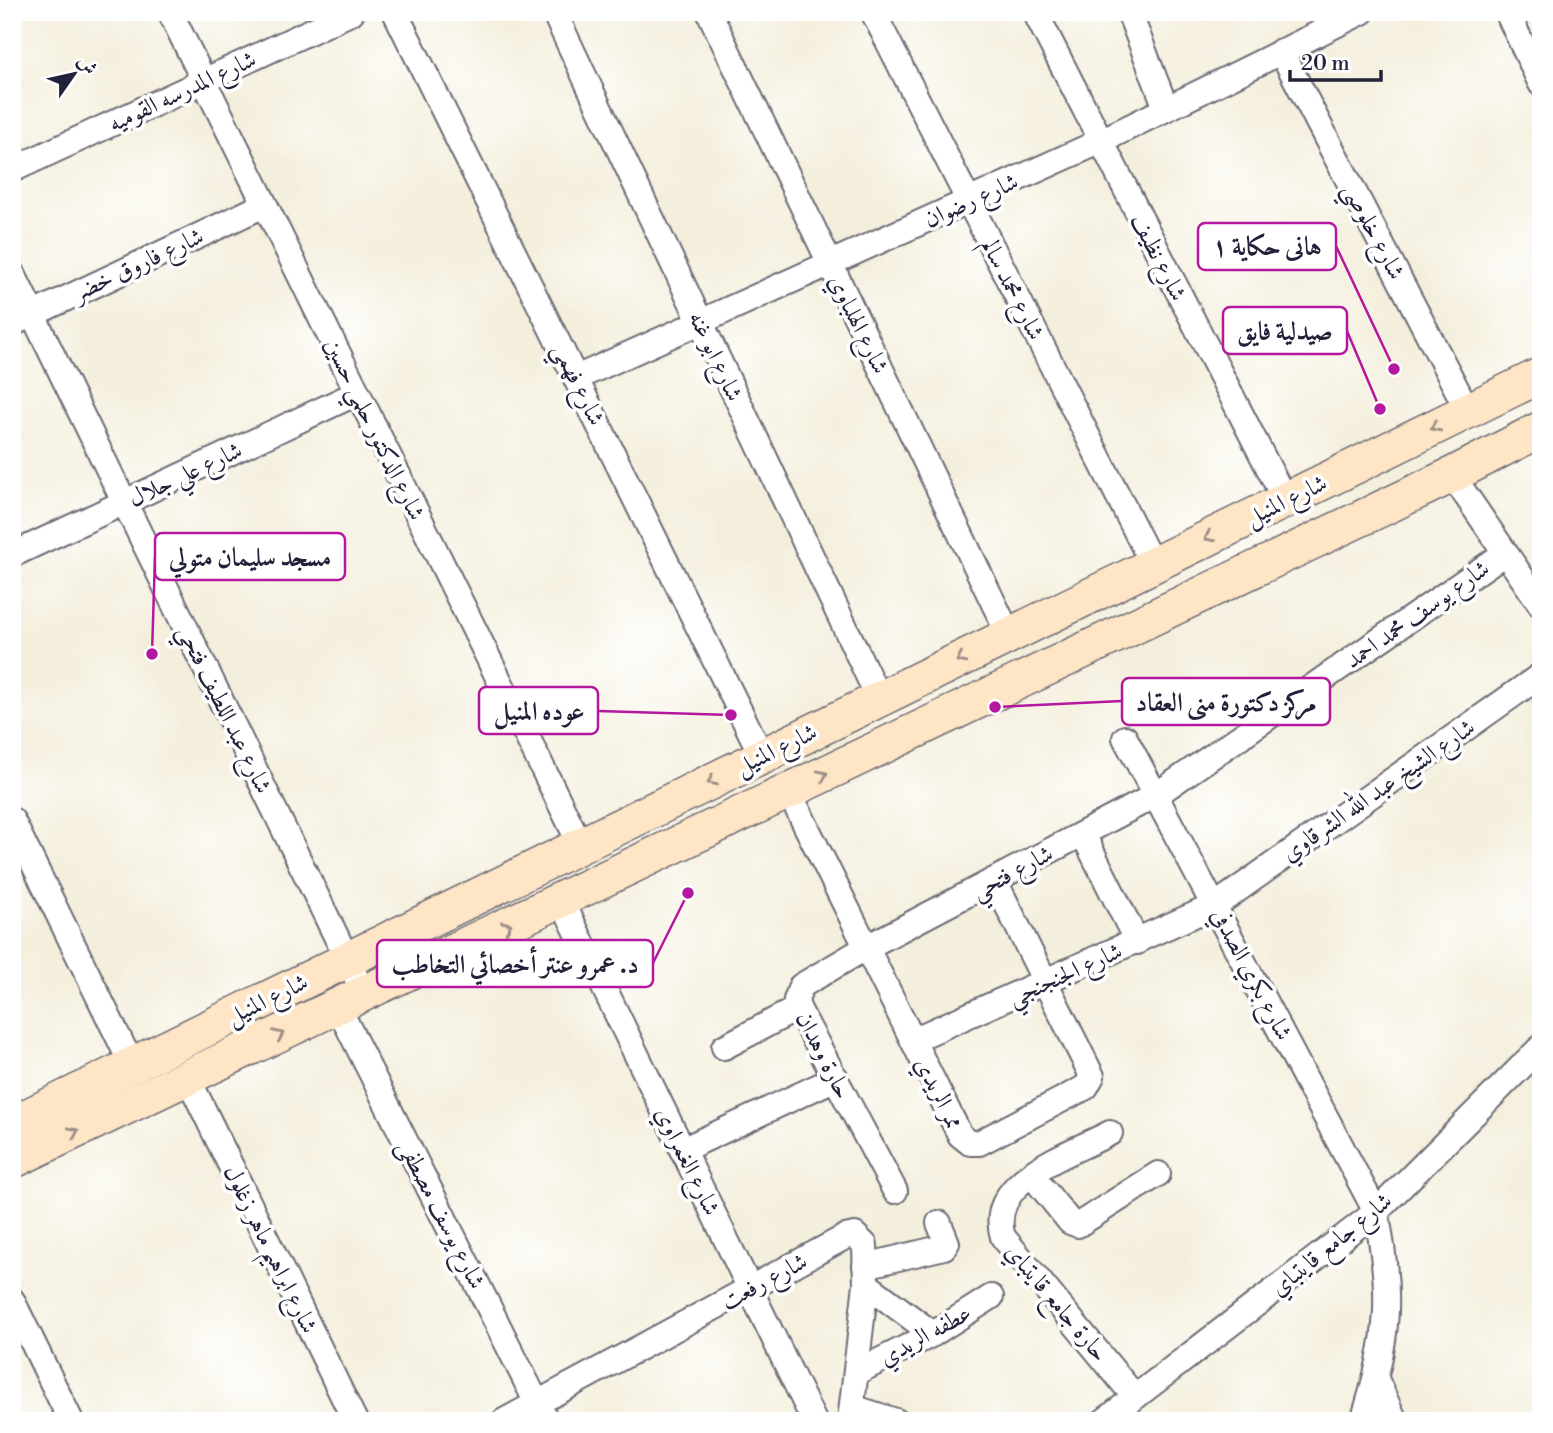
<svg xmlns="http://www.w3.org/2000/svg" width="1553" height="1433" font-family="'Libre Bodoni',Amiri,serif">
  <rect width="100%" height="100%" fill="#fff"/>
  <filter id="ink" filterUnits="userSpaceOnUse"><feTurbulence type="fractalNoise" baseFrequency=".0143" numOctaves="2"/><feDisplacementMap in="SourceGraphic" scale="14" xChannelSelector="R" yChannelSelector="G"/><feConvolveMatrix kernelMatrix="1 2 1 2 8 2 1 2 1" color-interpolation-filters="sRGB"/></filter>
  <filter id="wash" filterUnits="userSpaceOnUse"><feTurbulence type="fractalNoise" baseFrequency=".00686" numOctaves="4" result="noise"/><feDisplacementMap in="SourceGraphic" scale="28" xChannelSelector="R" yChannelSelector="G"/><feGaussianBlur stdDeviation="1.57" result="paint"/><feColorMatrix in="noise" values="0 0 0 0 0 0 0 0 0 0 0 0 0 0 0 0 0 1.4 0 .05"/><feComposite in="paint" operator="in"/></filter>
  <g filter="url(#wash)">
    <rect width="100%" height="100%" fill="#f4efdd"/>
  </g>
  <g filter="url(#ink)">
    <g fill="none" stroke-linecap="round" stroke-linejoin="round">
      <g stroke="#6c6a74" stroke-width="28">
        <g id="street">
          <polyline points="170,12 581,846"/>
          <polyline points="395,12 762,756"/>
          <polyline points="554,12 879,699"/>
          <polyline points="709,12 1009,635"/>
          <polyline points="873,12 1153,565"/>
          <polyline points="1035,12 1285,500"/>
          <polyline points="1129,12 1166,108"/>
          <polyline points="1507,12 1541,84"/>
          <polyline points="1281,51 1468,411"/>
          <polyline points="12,170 352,12"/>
          <polyline points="12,272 355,975"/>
          <polyline points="12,324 264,205"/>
          <polyline points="576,378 1099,142 1362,12"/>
          <polyline points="1452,475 1541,605"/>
          <polyline points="12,555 357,393"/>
          <path d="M 1125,738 L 1376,1212 C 1393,1296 1389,1339 1363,1421"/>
          <polyline points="789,792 960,1135 970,1143 979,1143 1086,1087 1092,1076 995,881"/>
          <polyline points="12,820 132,1065"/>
          <polyline points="1083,834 1137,942"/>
          <polyline points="562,901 814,1421"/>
          <polyline points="338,1007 546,1421"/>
          <polyline points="913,1040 1216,905 1541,675"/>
          <polyline points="724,1047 798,1008"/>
          <polyline points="188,1078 355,1421"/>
          <path d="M 1110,1133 C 1070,1154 985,1180 1003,1237 L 1135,1397"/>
          <polyline points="682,1150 836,1078"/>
          <polyline points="1032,1175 1070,1222 1078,1225 1158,1174"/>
          <polyline points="895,1191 798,1008 796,1000 801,986 867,947 1156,795 1505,553"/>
          <polyline points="865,1266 944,1247 947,1243 939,1223"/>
          <polyline points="866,1284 933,1334"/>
          <polyline points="12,1300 71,1421"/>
          <polyline points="857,1372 933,1334 991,1297"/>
          <polyline points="1376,1379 1395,1421"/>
          <polyline points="852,1407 896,1421"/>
          <polyline points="504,1421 845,1237 855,1235 865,1245 866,1284 850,1421"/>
          <polyline points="1104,1421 1376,1212 1541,1047"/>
        </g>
      </g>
      <g stroke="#6c6a74" stroke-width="38">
        <g id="secondary">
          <polyline points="12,1124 1541,375"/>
          <polyline points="12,1161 1452,475 1541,429"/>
        </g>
      </g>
      <use href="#street" stroke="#fff" stroke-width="24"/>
      <use href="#secondary" stroke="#fee5c5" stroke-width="35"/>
    </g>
    <defs><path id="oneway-chevron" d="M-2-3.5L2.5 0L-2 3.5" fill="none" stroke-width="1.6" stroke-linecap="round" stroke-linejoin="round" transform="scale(1.75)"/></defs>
    <g stroke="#9b8d87">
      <use href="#oneway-chevron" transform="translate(1435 427) rotate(154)"/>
      <use href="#oneway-chevron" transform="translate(1209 537) rotate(154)"/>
      <use href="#oneway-chevron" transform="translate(961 659) rotate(154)"/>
      <use href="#oneway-chevron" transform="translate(823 775) rotate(-25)"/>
      <use href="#oneway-chevron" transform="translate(712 781) rotate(154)"/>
      <use href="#oneway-chevron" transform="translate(507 926) rotate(-25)"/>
      <use href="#oneway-chevron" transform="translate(279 1035) rotate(-25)"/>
      <use href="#oneway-chevron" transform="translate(74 1132) rotate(-25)"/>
    </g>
  </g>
  <g text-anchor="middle" stroke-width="7" stroke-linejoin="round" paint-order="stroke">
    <g font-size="24" fill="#22223b" stroke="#fff">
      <text transform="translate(182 91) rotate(-25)" y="8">شارع المدرسه القوميه</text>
      <text transform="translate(971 200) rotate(-24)" y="8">شارع رضوان</text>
      <text transform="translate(1374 231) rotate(62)" y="8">شارع خلوصي</text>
      <text transform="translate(1159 257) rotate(63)" y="8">شارع نظيف</text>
      <text transform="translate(138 264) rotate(-25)" y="8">شارع فاروق خضر</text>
      <text transform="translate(1013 289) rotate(63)" y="8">شارع محمد سالم</text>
      <text transform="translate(859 324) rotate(64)" y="8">شارع الهلباوي</text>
      <text transform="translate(716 356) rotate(65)" y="8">شارع ابو غنه</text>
      <text transform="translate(579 384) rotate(64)" y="8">شارع فهمي</text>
      <text transform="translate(375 429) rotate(64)" y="8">شارع الدكتور حلمي حسين</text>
      <text transform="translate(185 474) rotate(-25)" y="8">شارع علي جلال</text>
      <text transform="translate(1286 500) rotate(-26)" y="8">شارع المنيل</text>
      <text transform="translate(1417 614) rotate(-35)" y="8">شارع يوسف محمد احمد</text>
      <text transform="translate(225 709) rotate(64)" y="8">شارع عبد اللطيف فتحي</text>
      <text transform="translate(776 749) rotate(-26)" y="8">شارع المنيل</text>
      <text transform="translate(1378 790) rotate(-35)" y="8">شارع الشيخ عبد الله الشرقاوي</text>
      <text transform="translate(1012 872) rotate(-28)" y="8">شارع فتحي</text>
      <text transform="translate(1065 974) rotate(-24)" y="8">شارع الجنجنجي</text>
      <text transform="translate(1252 974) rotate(62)" y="8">شارع بكري الصدفي</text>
      <text transform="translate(267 999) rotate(-26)" y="8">شارع المنيل</text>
      <text transform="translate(824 1055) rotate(63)" y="8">حارة وهدان</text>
      <text transform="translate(939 1093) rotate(63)" y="8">ممر الريدي</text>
      <text transform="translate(688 1161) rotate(64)" y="8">شارع الغمراوي</text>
      <text transform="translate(442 1214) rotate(63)" y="8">شارع يوسف مصطفى</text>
      <text transform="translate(1331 1244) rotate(-39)" y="8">شارع جامع قايتباي</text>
      <text transform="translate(271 1249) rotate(64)" y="8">شارع ابراهيم ماهر زغلول</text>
      <text transform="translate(764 1281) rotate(-28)" y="8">شارع رفعت</text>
      <text transform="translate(1057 1302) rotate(50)" y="8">حارة جامع قايتباي</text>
      <text transform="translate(925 1335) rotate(-29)" y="8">عطفه الريدي</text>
    </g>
  </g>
  <path fill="none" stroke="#b5179e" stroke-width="2.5" d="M1394 369L1336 246M1380 409L1347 331M152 654L155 557M995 707L1122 701M731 715L598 711M688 893L653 963"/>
  <g fill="#b5179e" stroke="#fff" stroke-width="2.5">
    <circle cx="1394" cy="369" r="7"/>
    <circle cx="1380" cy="409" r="7"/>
    <circle cx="152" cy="654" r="7"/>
    <circle cx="995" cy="707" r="7"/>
    <circle cx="731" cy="715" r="7"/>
    <circle cx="688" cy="893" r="7"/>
  </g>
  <g fill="#fff" stroke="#b5179e" stroke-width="2.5">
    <rect x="1198" y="223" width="138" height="47" rx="7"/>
    <rect x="1223" y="307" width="124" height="47" rx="7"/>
    <rect x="155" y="533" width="190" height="47" rx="7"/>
    <rect x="1122" y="678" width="208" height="47" rx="7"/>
    <rect x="479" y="687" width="119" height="47" rx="7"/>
    <rect x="377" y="940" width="276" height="47" rx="7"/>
  </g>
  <g font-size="26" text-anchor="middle" font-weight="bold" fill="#22223b">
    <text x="1267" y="255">هانى حكاية ١</text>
    <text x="1285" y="340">صيدلية فايق</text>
    <text x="250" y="566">مسجد سليمان متولي</text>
    <text x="1226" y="711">مركز دكتورة منى العقاد</text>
    <text x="539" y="720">عوده المنيل</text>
    <text x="515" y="973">د. عمرو عنتر أخصائي التخاطب</text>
  </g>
  <rect width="1553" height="1433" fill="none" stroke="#fff" stroke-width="42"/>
  <g transform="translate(74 74) rotate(56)" stroke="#ffffff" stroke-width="5" paint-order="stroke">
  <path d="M0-5L12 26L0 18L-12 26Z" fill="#22223b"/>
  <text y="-10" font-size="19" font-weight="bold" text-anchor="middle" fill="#22223b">ش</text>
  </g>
  <path d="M1290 70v10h91v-10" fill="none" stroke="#22223b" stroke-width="3.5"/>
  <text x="1301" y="70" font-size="21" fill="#22223b" stroke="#ffffff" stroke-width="5" paint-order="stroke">20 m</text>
</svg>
